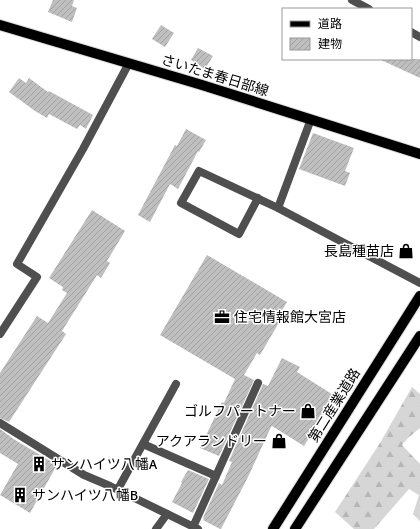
<svg xmlns="http://www.w3.org/2000/svg" width="420" height="529" font-family="Signika,'Noto Sans JP',sans-serif">
  <defs>
    <pattern id="forest-firs" width="22" height="20" patternUnits="userSpaceOnUse"><rect width="22" height="20" fill="#d6d6d6"/><path d="M5 1l3.5 6h-7zM16 11l3.5 6h-7z" fill="#b6b6b6"/></pattern>
    <pattern id="building-hatch" width="6" height="6" patternUnits="userSpaceOnUse"><rect width="6" height="6" fill="#bfbfbf"/><path d="M-1 1l2-2M0 6l6-6M5 7l2-2" fill="none" stroke="#a2a2a2"/></pattern>
  </defs>
  <rect width="100%" height="100%" fill="#fff"/>
  <polygon fill="url(#forest-firs)" points="412,387 420,394 420,428 408,438 402,445 420,464 420,521 413,514 419,495 409,489 374,529 354,529 335,512 380,443"/>
  <g fill="url(#building-hatch)">
    <polygon points="53,0 74,0 72,6 77,8 72,22 48,12"/>
    <polygon points="161,25 174,33 165,47 152,39"/>
    <polygon points="198,48 213,56 205,69 191,60"/>
    <polygon points="379,59 420,59 420,78"/>
    <polygon points="19,78 26,83 29,78 48,92 49,91 93,115 86,129 80,125 77,129 49,114 47,118 35,111 9,92"/>
    <polygon points="186,129 206,140 199,152 198,151 178,189 170,184 150,222 138,215 175,145 177,146"/>
    <polygon points="313,133 354,148 345,171 350,173 345,186 299,169"/>
    <polygon points="92,210 125,231 107,261 110,263 101,278 97,275 62,331 66,334 9,422 0,418 0,373 37,316 48,323 67,293 62,290 63,287 49,278"/>
    <polygon points="207,255 287,302 281,312 284,314 260,355 257,353 244,375 254,380 219,456 200,448 222,402 224,403 235,379 160,335"/>
    <polygon points="282,358 300,367 297,372 335,396 304,446 272,426 271,427 248,477 221,529 220,529 203,520 204,519 203,518 219,483 222,485 232,462 229,461 263,384 268,386"/>
    <polygon points="0,429 15,440 57,465 30,513 0,495 18,464 0,453"/>
    <polygon points="188,470 209,479 193,513 172,502 182,483 181,482"/>
  </g>
  <g fill="none" stroke-linecap="round" stroke-linejoin="round">
    <g stroke="#dbdbdb" stroke-width="12">
      <g id="primary">
        <polyline points="0,25 202,85 420,154"/>
        <polyline points="273,529 420,296"/>
        <polyline points="295,529 420,336"/>
      </g>
    </g>
    <g stroke="#4f4f4f" stroke-width="8">
      <polyline points="352,0 369,9"/>
      <polyline points="411,32 420,37"/>
      <polyline points="311,119 278,208 420,283"/>
      <polyline points="258,198 239,234 181,203 199,171 278,208"/>
      <polyline points="0,334 37,277 17,264 83,149 129,63"/>
      <polyline points="0,423 84,475 110,486 198,529"/>
      <polyline points="143,444 216,476"/>
      <polyline points="118,489 176,384"/>
      <polyline points="193,527 258,383"/>
      <polyline points="156,529 167,514"/>
    </g>
    <use href="#primary" stroke="#000" stroke-width="10"/>
  </g>
  <defs>
    <g id="shop-bare" transform="scale(1.2)"><path d="M-5-2.5h2.3a2.7 3.5 0 0 1 5.4 0H5L5.5 6h-11ZM-1.5-2.5h3a1.5 2.3 0 0 0-3 0Z" fill="#000" stroke="#fff" stroke-width="2.5" paint-order="stroke"/></g>
    <g id="office-bare" transform="scale(1.2)"><path d="M-6-3h4V-5.5h4V-3h4V5H-6ZM-1-4.5V-3h2v-1.5ZM-6 0V1H6V0Z" fill="#000" stroke="#fff" stroke-width="2.5" paint-order="stroke"/></g>
    <g id="building-bare" transform="scale(1.2)"><path d="M-4-6H4V6H1V3H-1V6H-4ZM-2.5-4.3h1.7v1.8h-1.7ZM.8-4.3h1.7v1.8H.8ZM-2.5-1h1.7V.8h-1.7ZM.8-1h1.7V.8H.8Z" fill="#000" stroke="#fff" stroke-width="2.5" paint-order="stroke"/></g>
  </defs>
  <g fill-rule="evenodd">
    <use href="#shop-bare" x="406" y="251"/>
    <use href="#office-bare" x="222" y="317"/>
    <use href="#shop-bare" x="308" y="411"/>
    <use href="#shop-bare" x="279" y="441"/>
    <use href="#building-bare" x="39" y="464"/>
    <use href="#building-bare" x="20" y="495"/>
  </g>
  <g text-anchor="middle" stroke-width="3" stroke-linejoin="round" paint-order="stroke">
    <g font-size="14" fill="#000" stroke="#fff">
      <text transform="translate(215 75) rotate(17)" y="5">さいたま春日部線</text>
      <text transform="translate(334 405) rotate(-58)" y="5">第二産業道路</text>
    </g>
    <g font-size="14" fill="#000" stroke="#fff" text-anchor="end">
      <text x="394" y="256">長島種苗店</text>
      <text x="234" y="322" text-anchor="start">住宅情報館大宮店</text>
      <text x="296" y="416">ゴルフパートナー</text>
      <text x="267" y="446">アクアランドリー</text>
      <text x="51" y="469" text-anchor="start">サンハイツ八幡A</text>
      <text x="32" y="500" text-anchor="start">サンハイツ八幡B</text>
    </g>
  </g>
  <rect x="282" y="8" width="130" height="52" fill="#ffffff" stroke="#999999"/>
  <rect x="290" y="21" width="20" height="6" fill="#000000" stroke="#999999"/>
  <text x="318" y="28" font-size="12" fill="#000000">道路</text>
  <rect x="290" y="38" width="20" height="12" fill="url(#building-hatch)" stroke="#999999"/>
  <text x="318" y="48" font-size="12" fill="#000000">建物</text>
</svg>
